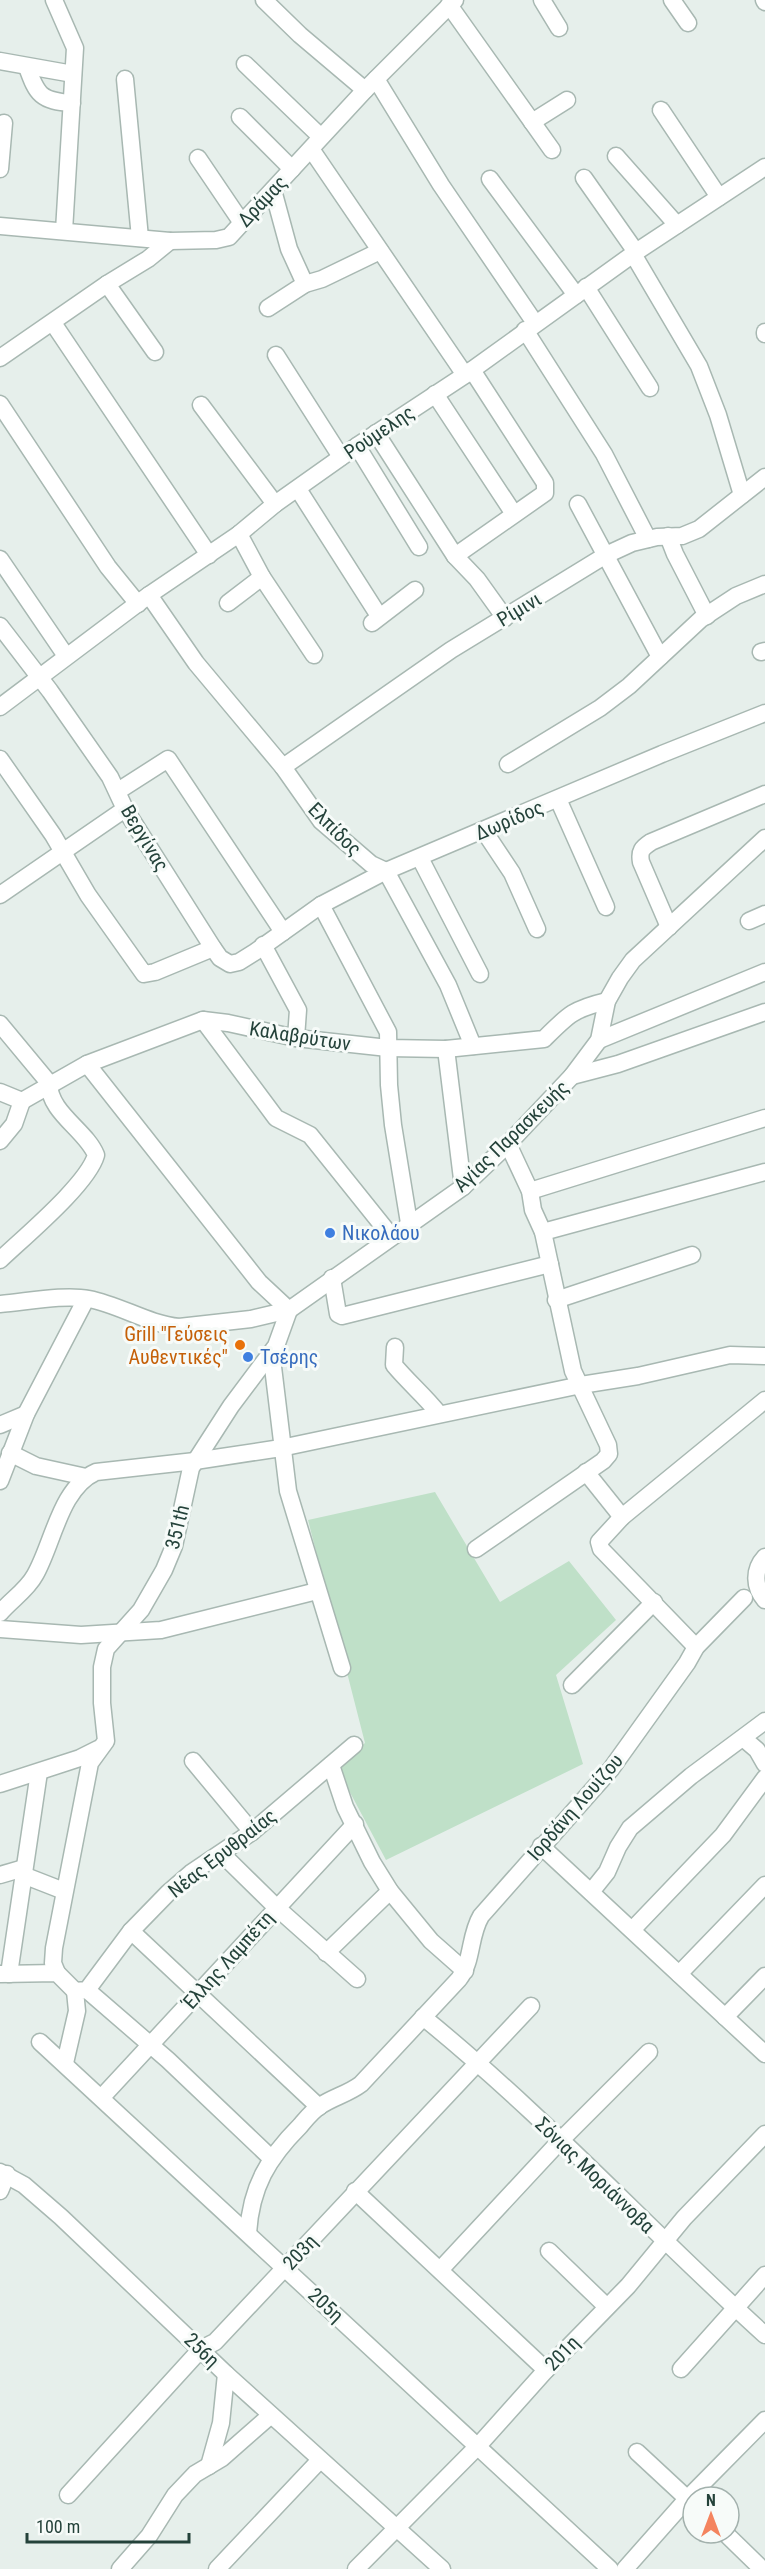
<svg xmlns="http://www.w3.org/2000/svg" width="765" height="2569" font-family="'Roboto Condensed',sans-serif">
  <rect width="100%" height="100%" fill="#e6efeb"/>
  <polygon fill="#bfe0c8" points="435,1492 500,1602 569,1561 616,1620 556,1675 583,1764 386,1860 336,1766 365,1743 308,1520"/>
  <g fill="none" stroke-linecap="round" stroke-linejoin="round">
    <g stroke="#a8b8b2" stroke-width="19">
      <g id="minor">
        <polyline points="54,0 75,48 64,231"/>
        <polyline points="264,0 300,35 365,90"/>
        <polyline points="542,0 559,28"/>
        <polyline points="672,0 688,23"/>
        <polyline points="764,0 765,2"/>
        <polyline points="449,5 552,150"/>
        <polyline points="0,61 73,74"/>
        <polyline points="245,64 321,137"/>
        <path d="M 27,67 C 37,95 41,101 72,103"/>
        <polyline points="125,79 140,238"/>
        <polyline points="376,79 441,185 535,323"/>
        <polyline points="661,110 719,197"/>
        <polyline points="240,117 292,169"/>
        <polyline points="532,122 567,100"/>
        <polyline points="311,149 465,375"/>
        <polyline points="616,156 677,225"/>
        <polyline points="198,158 242,223"/>
        <polyline points="0,169 4,123"/>
        <polyline points="584,178 636,252"/>
        <polyline points="490,179 576,295"/>
        <polyline points="273,190 289,249 305,284"/>
        <polyline points="0,226 170,241 216,240 229,237 365,90 455,0"/>
        <polyline points="633,254 699,366 718,415 742,495"/>
        <polyline points="107,284 155,352"/>
        <polyline points="586,287 650,388"/>
        <polyline points="268,308 305,284 322,279 380,251"/>
        <polyline points="53,323 209,555"/>
        <polyline points="525,330 604,454 648,539"/>
        <polyline points="765,332 765,334"/>
        <polyline points="276,355 341,457"/>
        <polyline points="0,358 107,284 148,259 170,241"/>
        <polyline points="435,394 514,514"/>
        <polyline points="0,404 108,567 138,604"/>
        <polyline points="201,405 275,504"/>
        <polyline points="376,433 455,556 477,579 505,618"/>
        <polyline points="357,446 419,547"/>
        <polyline points="298,489 379,616"/>
        <polyline points="578,504 660,657"/>
        <polyline points="239,534 262,577 314,655"/>
        <polyline points="668,536 675,554 707,616"/>
        <polyline points="455,556 545,493 545,483 472,370"/>
        <polyline points="0,559 66,656"/>
        <polyline points="149,595 196,663 283,767 321,821 371,864 386,871 448,985 473,1046"/>
        <polyline points="228,603 262,577"/>
        <polyline points="372,623 415,590"/>
        <polyline points="0,626 50,691 110,777 125,809 213,948 220,958 230,964 239,962 255,952 321,905 386,871 662,754 765,713"/>
        <polyline points="761,652 765,651"/>
        <polyline points="0,707 149,595 239,534 275,504 357,446 465,375 636,252 765,167"/>
        <polyline points="0,759 53,835 88,895 144,974 155,972 213,948"/>
        <polyline points="508,764 600,708 629,686 701,619 736,596 765,584"/>
        <polyline points="283,767 451,650 606,555 632,543 657,537 682,536 699,529 765,477"/>
        <polyline points="118,791 168,759 283,932"/>
        <polyline points="558,799 606,907"/>
        <polyline points="484,831 512,873 537,929"/>
        <polyline points="420,858 480,974"/>
        <polyline points="0,895 125,809"/>
        <polyline points="321,905 388,1032 389,1085 393,1125 409,1223"/>
        <polyline points="749,921 765,914"/>
        <path d="M 669,927 L 641,862 C 639,851 642,848 651,842 L 765,794"/>
        <polyline points="263,945 298,1010 296,1038"/>
        <polyline points="203,1020 276,1118 310,1135 391,1236"/>
        <path d="M 0,1024 L 49,1083 C 49,1113 86,1130 96,1155 C 88,1184 24,1237 0,1260"/>
        <polyline points="599,1040 765,972"/>
        <polyline points="446,1049 463,1187"/>
        <polyline points="87,1064 259,1282 289,1310"/>
        <polyline points="572,1076 618,1064 765,1012"/>
        <polyline points="0,1092 22,1101"/>
        <path d="M 22,1101 L 87,1064 L 203,1020 L 228,1023 L 296,1038 L 388,1048 L 446,1049 L 544,1039 C 568,1015 573,1009 607,1001"/>
        <polyline points="0,1141 14,1124 22,1101"/>
        <polyline points="530,1191 765,1118"/>
        <polyline points="543,1232 765,1172"/>
        <polyline points="332,1278 338,1314 342,1316 550,1264"/>
        <polyline points="556,1300 692,1255"/>
        <path d="M 0,1304 C 26,1302 64,1294 89,1299 C 120,1305 148,1324 179,1327 L 251,1319 L 289,1310 L 463,1187 L 508,1144 L 572,1076 L 599,1040 L 607,1001 L 620,978 L 633,960 L 765,838"/>
        <path d="M 395,1347 L 394,1365 C 408,1382 425,1396 439,1414"/>
        <polyline points="275,1348 273,1367 288,1491 342,1668"/>
        <polyline points="0,1425 26,1414"/>
        <polyline points="10,1453 36,1466 86,1477"/>
        <polyline points="586,1472 622,1517"/>
        <polyline points="0,1481 26,1414 86,1299"/>
        <polyline points="476,1549 603,1461 609,1454 608,1445 573,1371 543,1232 533,1210 530,1191 508,1144"/>
        <path d="M 765,1557 C 753,1570 754,1587 765,1600"/>
        <path d="M 0,1613 C 11,1600 27,1590 35,1575 C 53,1544 60,1488 96,1472 L 195,1461 L 281,1448 L 581,1385 L 638,1376 L 730,1355 L 765,1356"/>
        <polyline points="0,1629 81,1635 161,1630 317,1591"/>
        <polyline points="696,1647 601,1549 599,1542 622,1517 765,1400"/>
        <polyline points="572,1685 654,1602"/>
        <polyline points="743,1738 757,1750 765,1764"/>
        <polyline points="193,1761 252,1832"/>
        <polyline points="331,1765 345,1807 372,1862 390,1891 431,1941 465,1971"/>
        <polyline points="0,1784 80,1758 98,1749"/>
        <polyline points="541,1846 765,2054"/>
        <polyline points="222,1854 276,1907 357,1979"/>
        <polyline points="0,1875 24,1868"/>
        <polyline points="23,1875 64,1891"/>
        <polyline points="591,1892 607,1872 618,1847 630,1828 691,1776 765,1721"/>
        <polyline points="632,1930 723,1835 765,1778"/>
        <polyline points="131,1931 319,2107"/>
        <polyline points="326,1953 390,1891"/>
        <polyline points="57,1973 53,1963 54,1948 90,1763 106,1741 102,1703 102,1667 106,1649 141,1610 164,1570 174,1546 191,1468 231,1406 276,1346 289,1310"/>
        <polyline points="0,1974 57,1973 75,1991"/>
        <polyline points="9,1974 39,1772"/>
        <polyline points="679,1974 765,1885"/>
        <polyline points="87,1990 168,2060 271,2158"/>
        <path d="M 423,2017 C 544,2115 650,2231 765,2335"/>
        <polyline points="725,2017 765,1976"/>
        <polyline points="40,2042 610,2569"/>
        <polyline points="65,2063 77,2011 75,1991 87,1990 131,1931 168,1893 191,1873 252,1832 354,1745"/>
        <polyline points="102,2097 355,1824"/>
        <polyline points="0,2172 24,2185 61,2217 226,2374 442,2569"/>
        <polyline points="0,2191 7,2174"/>
        <polyline points="355,2191 546,2370"/>
        <path d="M 248,2233 C 251,2187 268,2158 300,2126 C 306,2119 312,2111 320,2106 C 333,2097 348,2094 361,2084 L 459,1979 C 473,1961 469,1936 481,1916 L 611,1769 L 687,1663 L 696,1647 L 744,1598"/>
        <polyline points="549,2251 607,2307"/>
        <polyline points="440,2270 560,2141 649,2052"/>
        <polyline points="681,2369 765,2275"/>
        <polyline points="637,2452 693,2504"/>
        <polyline points="209,2466 221,2423 226,2374"/>
        <polyline points="68,2495 201,2349 215,2342 531,2006"/>
        <polyline points="725,2533 762,2569"/>
        <polyline points="120,2569 149,2536 175,2495 195,2474 222,2458 271,2415"/>
        <polyline points="217,2569 320,2460"/>
        <polyline points="356,2569 478,2446 546,2370 628,2286 684,2218 765,2134"/>
        <polyline points="625,2569 687,2499 765,2420"/>
      </g>
    </g>
    <use href="#minor" stroke="#fff" stroke-width="16"/>
  </g>
  <g fill="#3f7fe0" stroke="#f7fbf9" stroke-width="2">
    <circle cx="330" cy="1233" r="6"/>
    <circle cx="248" cy="1357" r="6"/>
  </g>
  <circle fill="#e8710a" stroke="#f7fbf9" stroke-width="2" cx="240" cy="1345" r="6"/>
  <g text-anchor="middle" stroke-width="6" stroke-linejoin="round" paint-order="stroke">
    <g font-size="20" fill="#24423a" stroke="#f7fbf9">
      <text transform="translate(262 201) rotate(-47)" y="7">Δράμας</text>
      <text transform="translate(379 432) rotate(-34)" y="7">Ρούμελης</text>
      <text transform="translate(519 609) rotate(-31)" y="7">Ρίμινι</text>
      <text transform="translate(509 820) rotate(-23)" y="7">Δωρίδος</text>
      <text transform="translate(335 829) rotate(45)" y="7">Ελπίδος</text>
      <text transform="translate(145 838) rotate(59)" y="7">Βεργίνας</text>
      <text transform="translate(300 1036) rotate(9)" y="7">Καλαβρύτων</text>
      <text transform="translate(511 1136) rotate(-44)" y="7">Αγίας Παρασκευής</text>
      <text transform="translate(177 1527) rotate(-76)" y="7">351th</text>
      <text transform="translate(575 1807) rotate(-49)" y="7">Ιορδάνη Λουίζου</text>
      <text transform="translate(222 1853) rotate(-38)" y="7">Νέας Ερυθραίας</text>
      <text transform="translate(228 1960) rotate(-48)" y="7">Έλλης Λαμπέτη</text>
      <text transform="translate(595 2175) rotate(44)" y="7">Σόνιας Μοριάννοβα</text>
      <text transform="translate(300 2252) rotate(-47)" y="7">203η</text>
      <text transform="translate(326 2305) rotate(43)" y="7">205η</text>
      <text transform="translate(202 2350) rotate(44)" y="7">256η</text>
      <text transform="translate(562 2353) rotate(-46)" y="7">201η</text>
    </g>
    <g font-size="20" fill="#366cbe" stroke="#f7fbf9" text-anchor="start">
      <text x="342" y="1240">Νικολάου</text>
      <text x="260" y="1364">Τσέρης</text>
    </g>
    <g font-size="20" fill="#c56008" stroke="#f7fbf9" text-anchor="end">
      <text x="228" y="1341">Grill "Γεύσεις<tspan x="228" dy="23">Αυθεντικές"</tspan></text>
    </g>
  </g>
  <g transform="translate(711 2515)"><circle r="28" fill="#f7fbf9" stroke="#a3b1ad" stroke-width="1.5"/>
  <path d="M0-4.5L10 22L0 15L-10 22Z" fill="#f4845f"/>
  <text y="-9" font-size="16" font-weight="bold" text-anchor="middle" fill="#24423a">N</text>
  </g>
  <path d="M27 2533v9h162v-9" fill="none" stroke="#24423a" stroke-width="3"/>
  <text x="36" y="2533" font-size="18" fill="#24423a" stroke="#f7fbf9" stroke-width="4.5" paint-order="stroke">100 m</text>
</svg>
